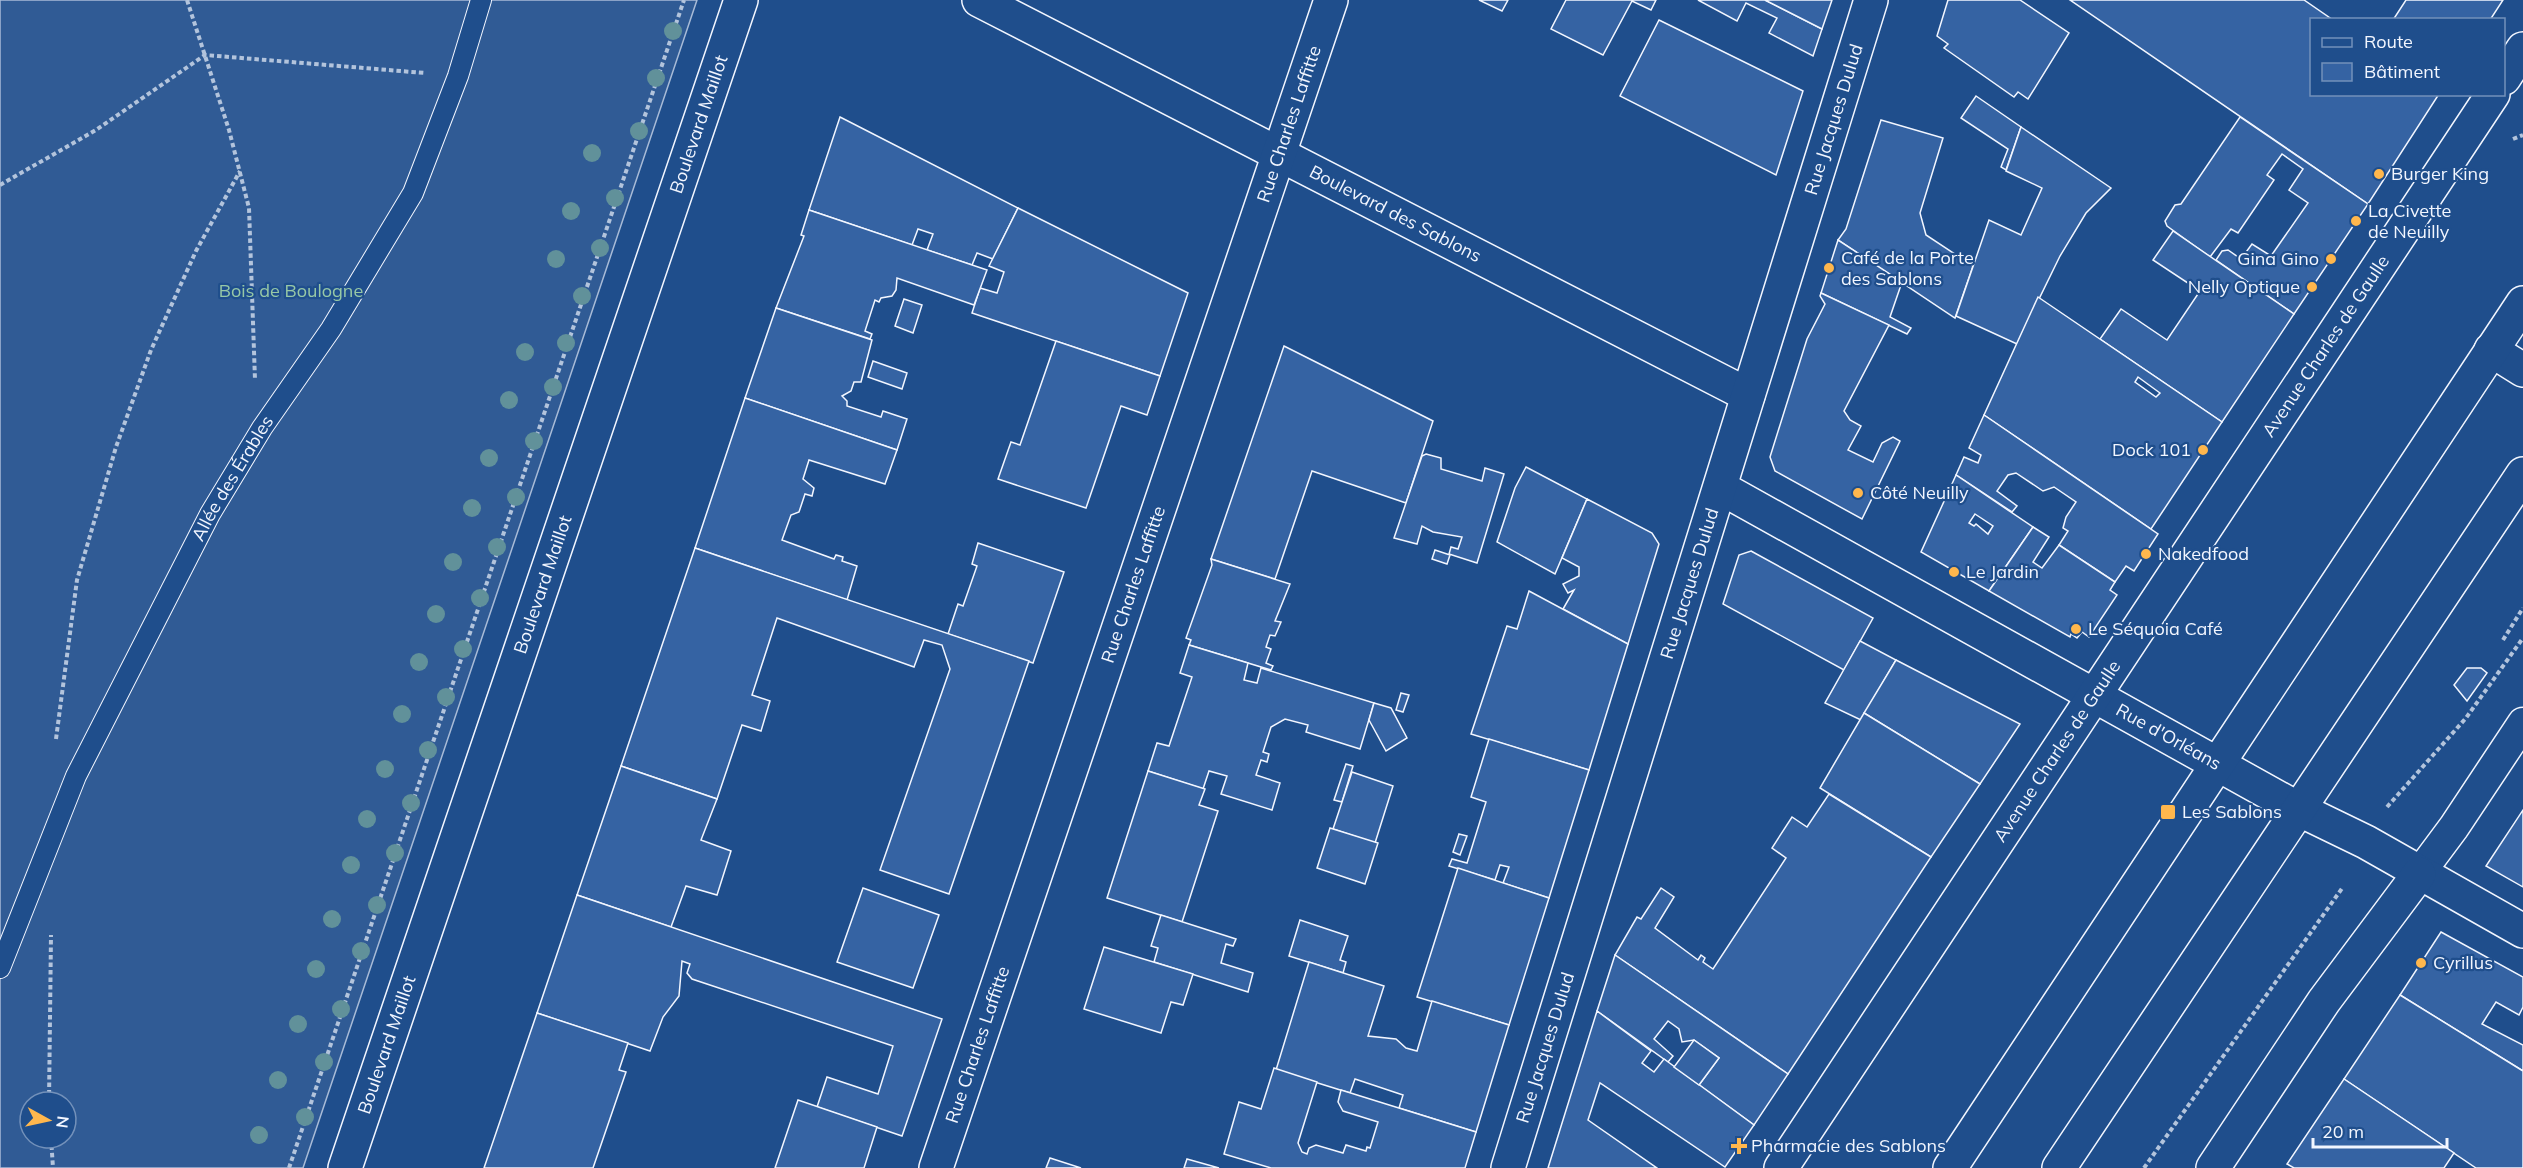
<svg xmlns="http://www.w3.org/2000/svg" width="2523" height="1168" font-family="Mulish,sans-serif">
  <rect width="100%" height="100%" fill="#1f4e8c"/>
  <path fill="#305b95" stroke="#a8bbd7" stroke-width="1.5" fill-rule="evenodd" d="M 0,0 L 697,0 L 303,1168 L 0,1168 ZM 30,1102 L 66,1102 L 66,1138 L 30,1138 Z"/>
  <g fill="#3563a3" stroke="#f2f6ff" stroke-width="1.5" fill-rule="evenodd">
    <polygon points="1479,0 1508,0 1502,11"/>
    <polygon points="1566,0 1656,0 1651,10 1632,1 1603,55 1551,29"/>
    <polygon points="1698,0 1765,0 1822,29 1813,56 1769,33 1777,18 1746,3 1737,21"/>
    <polygon points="1765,0 1832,0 1822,29"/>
    <polygon points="1948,0 2020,0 2069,33 2028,99 2018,92 2014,97 1944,48 1948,44 1937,36"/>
    <polygon points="2070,0 2304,0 2333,20 2312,20 2312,94 2439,94 2368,204"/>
    <polygon points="2406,0 2503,0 2490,20 2393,20"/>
    <polygon points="1659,20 1803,91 1776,175 1620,96"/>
    <polygon points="1976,96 2021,127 2006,170 2001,167 2008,149 1961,118"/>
    <polygon points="840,117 1018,208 993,259 977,253 972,265 927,250 933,234 918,229 912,245 809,210"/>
    <polygon points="2240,117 2368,204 2294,314 2216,260 2222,251 2228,250 2241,259 2252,244 2271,256 2308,203 2289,190 2303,169 2282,154 2267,175 2274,180 2238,233 2231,229 2210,257 2167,226 2165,221 2175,205 2181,204"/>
    <polygon points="1881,120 1943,138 1920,213 1926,235 1973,266 1955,318 1838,240 1846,229"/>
    <polygon points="2021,127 2111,188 2086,213 2060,256 2017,344 1956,316 1989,220 2021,235 2042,188 2006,171"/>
    <polygon points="1018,208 1188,293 1160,376 972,313 980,288 997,293 1004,272 989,266"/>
    <polygon points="809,210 987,270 974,305 897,278 896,290 892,296 881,298 879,302 875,300 865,331 872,334 870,339 776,308 804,236 801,235"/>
    <polygon points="2173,231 2294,314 2222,422 2100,339 2121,309 2167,340 2200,291 2153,260"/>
    <polygon points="1838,240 1902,282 1890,317 1911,328 1907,334 1821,293"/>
    <polygon points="1821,293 1889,325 1844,411 1850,420 1861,426 1848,450 1873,462 1882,443 1893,437 1900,441 1862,519 1775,471 1770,457 1807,339 1825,304 1820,296"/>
    <path d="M 2038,297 L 2222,422 L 2151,529 L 1984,415 ZM 2138,377 L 2160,393 L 2156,397 L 2135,382 Z"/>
    <polygon points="904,299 922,305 913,333 895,326"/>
    <polygon points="776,308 872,340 861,382 854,382 851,391 842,396 847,401 847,406 881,417 883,411 907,419 897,450 745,398"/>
    <polygon points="1056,341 1160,376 1147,415 1121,406 1086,508 998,479 1011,442 1020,445"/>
    <polygon points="1284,346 1433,421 1406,503 1312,471 1275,579 1211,559"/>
    <polygon points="873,361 907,373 902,389 868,377"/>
    <polygon points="745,398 897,450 885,484 809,460 803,479 814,488 812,496 805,494 799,512 791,515 782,540 834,559 836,555 843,557 842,561 857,566 847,600 695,548"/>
    <polygon points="1984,415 2158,534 2134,571 2126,566 2115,582 2059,545 2068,531 2063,528 2066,517 2076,502 2054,487 2043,491 2016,473 2008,475 1997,491 2017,506 2012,512 1956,475 1964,457 1978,463 1981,455 1969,448"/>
    <polygon points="1426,454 1441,458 1441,469 1482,481 1485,468 1504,474 1477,563 1449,554 1451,547 1458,549 1462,537 1433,532 1422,526 1417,544 1394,538 1422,456"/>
    <polygon points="1526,467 1587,499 1555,574 1497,542 1515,488"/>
    <path d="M 1956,475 L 2033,527 L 1989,591 L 1921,552 ZM 1975,514 L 1993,526 L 1988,534 L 1976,524 L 1974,526 L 1969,523 Z"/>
    <polygon points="1587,499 1652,533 1659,544 1628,644 1563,609 1574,590 1568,593 1563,584 1579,576 1579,567 1562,558"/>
    <polygon points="2033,527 2049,537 2033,562 2042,568 2059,545 2115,582 2110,590 2117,595 2089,637 2082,632 2077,638 2071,634 2070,637 1989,591"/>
    <polygon points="978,543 1064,572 1033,663 948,634 958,604 963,606 977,566 972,564"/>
    <polygon points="695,548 1029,661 949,894 880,870 950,669 942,645 924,640 914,667 777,618 752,695 770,701 761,731 742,725 717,799 621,766"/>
    <polygon points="1435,550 1450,555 1447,564 1432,559"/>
    <polygon points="1751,551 1873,618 1844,670 1723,604 1739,555"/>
    <polygon points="1211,559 1290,584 1275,621 1281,622 1275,636 1270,635 1266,647 1271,649 1266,663 1273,666 1271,670 1189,645 1191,640 1186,638 1212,565"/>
    <polygon points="1529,591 1628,644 1589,770 1471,734 1507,626 1517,629"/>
    <polygon points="1860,641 1896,660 1861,720 1825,703"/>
    <polygon points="1189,645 1248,663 1244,680 1257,683 1261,668 1374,703 1360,749 1306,732 1308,725 1285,719 1271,727 1263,752 1269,754 1267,762 1261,760 1256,775 1280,783 1272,810 1221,794 1227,776 1209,771 1203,789 1148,771 1157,743 1169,746 1192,677 1180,673"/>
    <polygon points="1896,660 2020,724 1980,784 1864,713"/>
    <polygon points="2467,668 2481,668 2487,673 2467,701 2454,685"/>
    <polygon points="1401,693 1409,695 1403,712 1396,710"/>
    <polygon points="1374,703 1391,708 1407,738 1386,751 1369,720"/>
    <polygon points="1864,713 1980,784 1931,857 1820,788"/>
    <polygon points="1489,739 1589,770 1549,898 1503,883 1509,867 1500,865 1495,880 1449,866 1452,859 1467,863 1486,802 1471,797"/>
    <polygon points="1346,764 1353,766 1342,802 1334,800"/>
    <polygon points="621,766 717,799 701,840 731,851 717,895 686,886 671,927 577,895"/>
    <polygon points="1148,771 1205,789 1199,805 1218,811 1182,922 1107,898"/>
    <polygon points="1352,772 1393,786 1375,843 1333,829"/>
    <polygon points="1829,794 1931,857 1788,1074 1615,955 1637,917 1641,919 1661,888 1674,897 1655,928 1698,960 1701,955 1705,958 1703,962 1713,969 1786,858 1772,848 1792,817 1807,827"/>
    <polygon points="2523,810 2523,887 2486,866"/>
    <polygon points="1330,828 1378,843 1365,884 1317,868"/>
    <polygon points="1459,834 1467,836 1460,855 1453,852"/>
    <polygon points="1458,868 1549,898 1509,1025 1417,997"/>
    <polygon points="863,888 939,915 913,988 837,962"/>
    <polygon points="577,895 942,1019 902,1136 817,1107 827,1077 878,1094 893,1046 692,979 687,973 690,964 682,961 679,996 663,1017 650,1051 537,1013"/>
    <polygon points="1161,915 1236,939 1233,946 1226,944 1221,963 1253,973 1248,992 1154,962 1158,948 1151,946"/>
    <polygon points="1300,920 1348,936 1340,960 1346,962 1343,973 1289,956"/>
    <polygon points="2441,932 2523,977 2523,1007 2519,1015 2496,1002 2482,1024 2523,1045 2523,1071 2400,995"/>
    <polygon points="1104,947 1193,974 1183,1005 1171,1002 1161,1033 1084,1009"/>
    <polygon points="1615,955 1788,1074 1754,1125 1699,1085 1719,1058 1694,1040 1682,1042 1679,1029 1668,1021 1654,1039 1673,1056 1668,1062 1597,1011"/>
    <polygon points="1309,962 1384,986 1368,1036 1396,1039 1406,1048 1417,1051 1432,1001 1509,1025 1476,1132 1399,1108 1403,1095 1355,1079 1350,1093 1276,1070"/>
    <polygon points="2400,995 2523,1071 2523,1168 2476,1168 2344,1079"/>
    <polygon points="1597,1011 1651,1051 1642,1063 1654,1072 1664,1059 1754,1125 1725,1167 1600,1083 1588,1120 1657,1168 1548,1168"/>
    <polygon points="537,1013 628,1043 619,1070 626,1072 593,1168 484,1168"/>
    <polygon points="1694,1040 1719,1058 1699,1085 1674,1067"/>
    <polygon points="1274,1068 1317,1082 1298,1143 1302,1152 1307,1154 1309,1148 1316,1145 1343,1153 1346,1145 1366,1151 1367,1147 1370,1148 1378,1122 1343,1111 1338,1102 1341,1090 1476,1132 1465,1168 1271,1168 1224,1154 1239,1102 1261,1109"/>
    <polygon points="2344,1079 2454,1153 2444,1168 2294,1168 2287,1164"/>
    <polygon points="798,1100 877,1127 864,1168 775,1168"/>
    <polygon points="1050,1158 1081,1168 1046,1168"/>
    <polygon points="1187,1159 1219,1168 1184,1168"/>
  </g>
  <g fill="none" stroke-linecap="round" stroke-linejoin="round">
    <g stroke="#f2f6ff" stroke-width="22">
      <g id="service">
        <path id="s1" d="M 0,968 L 76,776 L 210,514 L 262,428 L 331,329 L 413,193 L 458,76 L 481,0"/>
      </g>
    </g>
    <g stroke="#f2f6ff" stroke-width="33">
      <polyline id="pedestrian" points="2419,874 2454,827 2523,723"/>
    </g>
    <g stroke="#f2f6ff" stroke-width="36">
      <g id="minor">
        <path id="s2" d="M 979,0 L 1748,395"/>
        <polyline points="2504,78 2523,49"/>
        <polyline points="2491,350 2523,370"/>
        <path id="s3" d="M 1721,488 L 2300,810 L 2366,842 L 2523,931"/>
        <path id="s4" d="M 936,1168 L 1331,0"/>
        <path id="s5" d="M 1508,1168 L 1871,0"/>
        <path id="s6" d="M 1781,1168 L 2493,94"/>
        <polyline points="2213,1168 2324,1001 2419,874"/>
      </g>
    </g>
    <g stroke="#f2f6ff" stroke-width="36">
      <g id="secondary">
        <path id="s7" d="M 345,1168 L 741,0"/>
      </g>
    </g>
    <g stroke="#f2f6ff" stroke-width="36">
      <g id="primary">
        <polyline points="1950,1168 2523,303"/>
        <polyline points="2059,1168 2523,474"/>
      </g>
    </g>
    <g stroke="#b3c4dc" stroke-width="4" stroke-dasharray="4.5 3" stroke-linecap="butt">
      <polyline points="187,0 229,130 249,208 255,380"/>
      <polyline points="2513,139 2523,135"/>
      <polyline points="0,185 96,130 205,55 425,73"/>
      <polyline points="2503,640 2523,608"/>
      <polyline points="56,739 77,580 116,447 151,350 196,251 240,171"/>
      <polyline points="2387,807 2466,718 2523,638"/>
      <polyline points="49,1102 51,935"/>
      <polyline points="51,1138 53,1168"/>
      <polyline points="289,1168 684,0"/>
      <polyline points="2144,1168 2343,887"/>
    </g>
    <use href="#service" stroke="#1f4e8c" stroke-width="20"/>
    <use href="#pedestrian" stroke="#1f4e8c" stroke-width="30"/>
    <use href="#minor" stroke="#1f4e8c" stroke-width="33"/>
    <use href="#secondary" stroke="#1f4e8c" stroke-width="33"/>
    <use href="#primary" stroke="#1f4e8c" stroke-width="33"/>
  </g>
  <g fill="#61919a">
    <circle cx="673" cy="31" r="9"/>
    <circle cx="656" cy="78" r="9"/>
    <circle cx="639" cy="131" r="9"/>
    <circle cx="592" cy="153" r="9"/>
    <circle cx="615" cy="198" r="9"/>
    <circle cx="571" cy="211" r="9"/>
    <circle cx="600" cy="248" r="9"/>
    <circle cx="556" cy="259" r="9"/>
    <circle cx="582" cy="296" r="9"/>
    <circle cx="566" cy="343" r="9"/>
    <circle cx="525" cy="352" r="9"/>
    <circle cx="553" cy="387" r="9"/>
    <circle cx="509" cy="400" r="9"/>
    <circle cx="534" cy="441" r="9"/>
    <circle cx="489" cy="458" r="9"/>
    <circle cx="516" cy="497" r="9"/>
    <circle cx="472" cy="508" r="9"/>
    <circle cx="497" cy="547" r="9"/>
    <circle cx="453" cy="562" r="9"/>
    <circle cx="480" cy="598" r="9"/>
    <circle cx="436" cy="614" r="9"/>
    <circle cx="463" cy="649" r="9"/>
    <circle cx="419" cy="662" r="9"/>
    <circle cx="446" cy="697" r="9"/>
    <circle cx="402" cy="714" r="9"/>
    <circle cx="428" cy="750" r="9"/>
    <circle cx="385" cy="769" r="9"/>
    <circle cx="411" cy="803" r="9"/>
    <circle cx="367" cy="819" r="9"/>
    <circle cx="395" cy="853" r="9"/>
    <circle cx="351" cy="865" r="9"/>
    <circle cx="377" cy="905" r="9"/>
    <circle cx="332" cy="919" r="9"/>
    <circle cx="361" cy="951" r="9"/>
    <circle cx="316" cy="969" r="9"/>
    <circle cx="341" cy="1009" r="9"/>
    <circle cx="298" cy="1024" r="9"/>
    <circle cx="324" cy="1062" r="9"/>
    <circle cx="278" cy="1080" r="9"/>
    <circle cx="305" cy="1117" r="9"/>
    <circle cx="259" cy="1135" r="9"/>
  </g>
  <g fill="#ffb74d" stroke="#1f4e8c" stroke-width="2">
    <circle cx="2379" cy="174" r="6"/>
    <circle cx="2356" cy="221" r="6"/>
    <circle cx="2331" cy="259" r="6"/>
    <circle cx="1829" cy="268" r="6"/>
    <circle cx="2312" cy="287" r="6"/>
    <circle cx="2203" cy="450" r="6"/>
    <circle cx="1858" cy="493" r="6"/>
    <circle cx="2146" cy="554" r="6"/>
    <circle cx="1954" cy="572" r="6"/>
    <circle cx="2076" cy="629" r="6"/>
    <rect x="2160" y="804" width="16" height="16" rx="3"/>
    <circle cx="2421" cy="963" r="6"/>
    <path d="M1736 1137h6v6h6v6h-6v6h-6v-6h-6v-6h6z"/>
  </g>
  <g text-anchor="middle" stroke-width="4.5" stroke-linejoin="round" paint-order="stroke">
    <g font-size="18" fill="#f2f6ff" stroke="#1f4e8c">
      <text dy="6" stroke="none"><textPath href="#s5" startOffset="1098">Rue Jacques Dulud</textPath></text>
      <text dy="6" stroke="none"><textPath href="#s7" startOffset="1102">Boulevard Maillot</textPath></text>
      <text dy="6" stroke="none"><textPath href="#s4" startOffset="1102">Rue Charles Laffitte</textPath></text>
      <text dy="6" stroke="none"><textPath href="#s2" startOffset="468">Boulevard des Sablons</textPath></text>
      <text dy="6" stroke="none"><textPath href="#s6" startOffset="986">Avenue Charles de Gaulle</textPath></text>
      <text dy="6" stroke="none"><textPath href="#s1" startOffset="543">Allée des Érables</textPath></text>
      <text dy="6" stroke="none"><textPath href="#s7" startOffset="616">Boulevard Maillot</textPath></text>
      <text dy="6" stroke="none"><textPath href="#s4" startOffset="616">Rue Charles Laffitte</textPath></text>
      <text dy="6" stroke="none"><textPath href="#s5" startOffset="612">Rue Jacques Dulud</textPath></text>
      <text dy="6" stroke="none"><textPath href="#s3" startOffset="512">Rue d'Orléans</textPath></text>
      <text dy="6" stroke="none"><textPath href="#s6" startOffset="500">Avenue Charles de Gaulle</textPath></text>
      <text dy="6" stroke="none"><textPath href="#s7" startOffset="130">Boulevard Maillot</textPath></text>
      <text dy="6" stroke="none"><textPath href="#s4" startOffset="130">Rue Charles Laffitte</textPath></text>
      <text dy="6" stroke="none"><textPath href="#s5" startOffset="126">Rue Jacques Dulud</textPath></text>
    </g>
    <g font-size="18" fill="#f2f6ff" stroke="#1f4e8c" text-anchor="start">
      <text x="2391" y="180">Burger King</text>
      <text x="2368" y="217">La Civette<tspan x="2368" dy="21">de Neuilly</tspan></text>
      <text x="1841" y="264">Café de la Porte<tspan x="1841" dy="21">des Sablons</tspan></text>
      <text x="2319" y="265" text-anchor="end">Gina Gino</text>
      <text x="2300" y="293" text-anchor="end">Nelly Optique</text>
      <text x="2191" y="456" text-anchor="end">Dock 101</text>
      <text x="1870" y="499">Côté Neuilly</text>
      <text x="2158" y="560">Nakedfood</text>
      <text x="1966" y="578">Le Jardin</text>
      <text x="2088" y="635">Le Séquoia Café</text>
      <text x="2182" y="818">Les Sablons</text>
      <text x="2433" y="969">Cyrillus</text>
      <text x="1751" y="1152">Pharmacie des Sablons</text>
    </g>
    <g font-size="18" fill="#97c8a6" stroke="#1f4e8c">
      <text x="291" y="297">Bois de Boulogne</text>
    </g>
  </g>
  <rect x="2310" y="18" width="195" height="78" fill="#1f4e8c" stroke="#7391ba" stroke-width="1.5"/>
  <rect x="2322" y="38" width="30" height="9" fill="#1f4e8c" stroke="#7391ba" stroke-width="1.5"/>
  <text x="2364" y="48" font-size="18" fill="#f2f6ff">Route</text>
  <rect x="2322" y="63" width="30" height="18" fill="#3563a3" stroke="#7391ba" stroke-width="1.5"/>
  <text x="2364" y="78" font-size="18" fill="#f2f6ff">Bâtiment</text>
  <g transform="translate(48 1120) rotate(98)"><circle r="28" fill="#1f4e8c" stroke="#7391ba" stroke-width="1.5"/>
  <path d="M0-4.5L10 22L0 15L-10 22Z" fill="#ffb74d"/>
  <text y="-9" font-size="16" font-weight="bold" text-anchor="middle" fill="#f2f6ff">N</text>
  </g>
  <path d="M2313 1138v9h134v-9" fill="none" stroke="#f2f6ff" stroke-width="3"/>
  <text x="2322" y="1138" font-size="18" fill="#f2f6ff" stroke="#1f4e8c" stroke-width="4.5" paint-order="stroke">20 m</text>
</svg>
